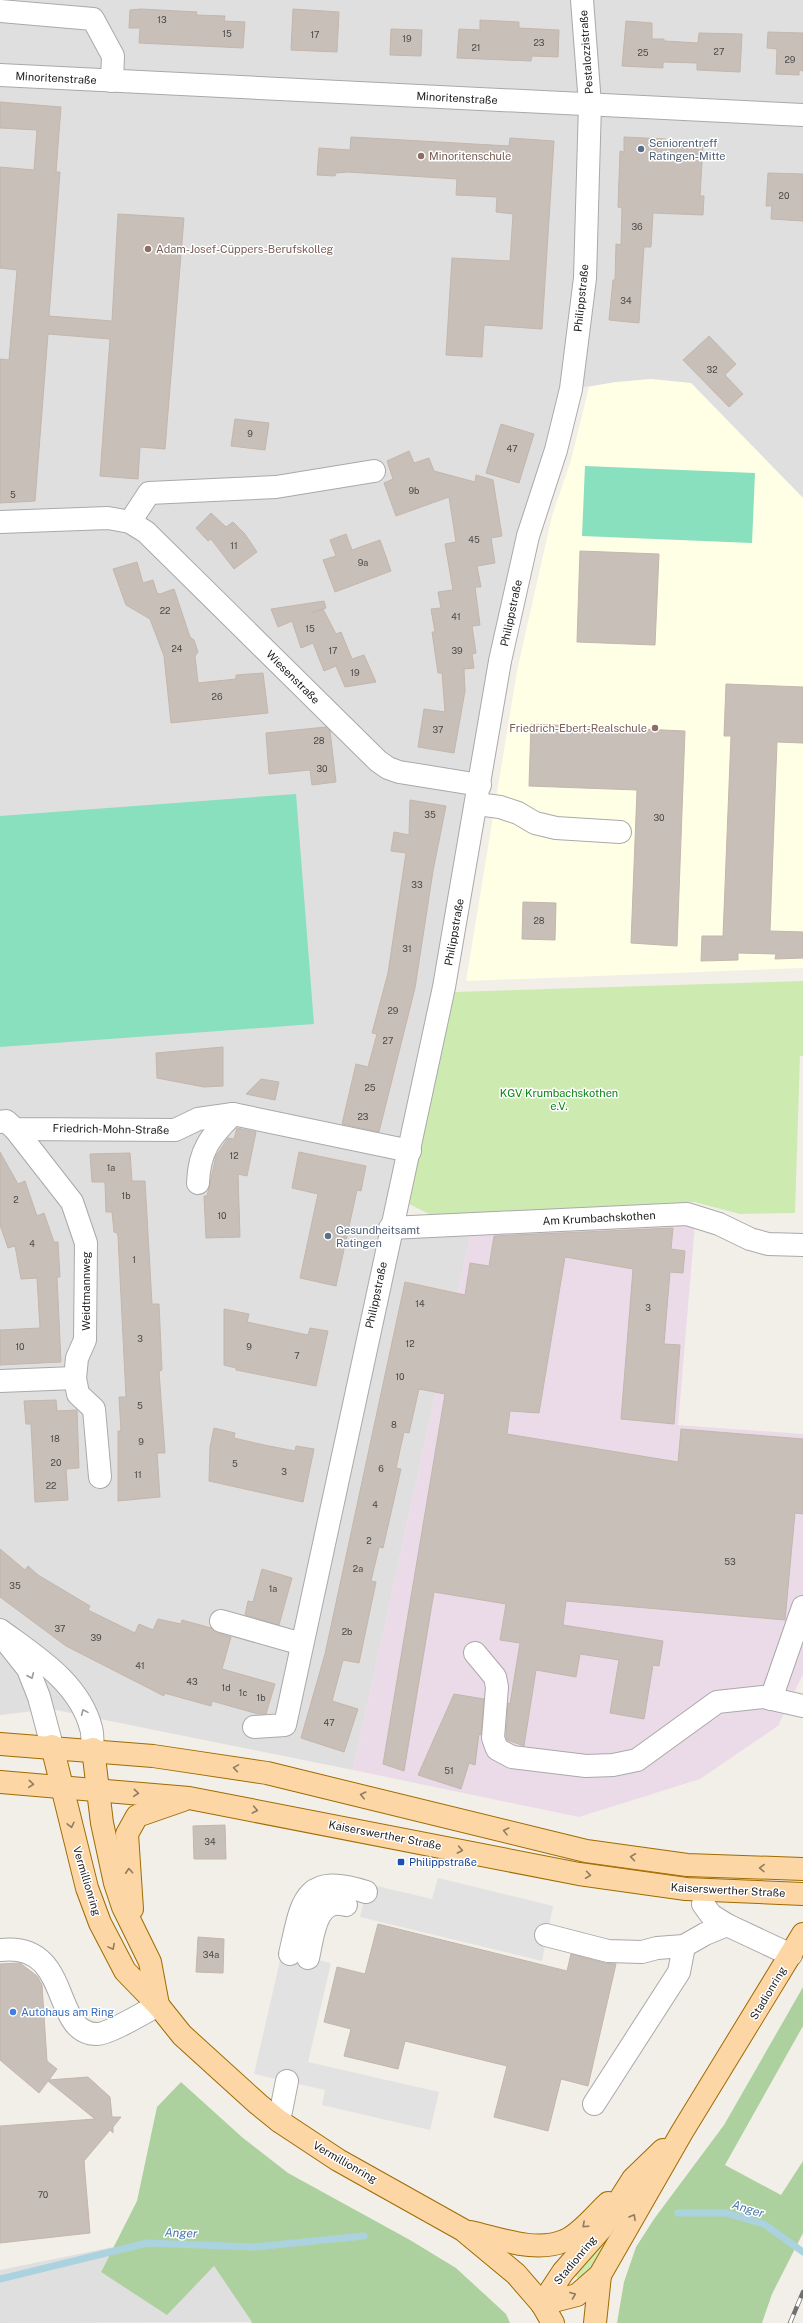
<svg xmlns="http://www.w3.org/2000/svg" width="803" height="2323" font-family="'Public Sans',sans-serif">
  <rect width="100%" height="100%" fill="#f2efe9"/>
  <g fill="#e0dfdf">
    <polygon points="0,0 803,0 803,498 691,383 616,382 571,389 528,536 390,1227 471,1233 353,1770 51,1709 0,1715"/>
    <polygon points="113,2247 101,2272 167,2314 214,2266 253,2322 0,2323 0,2270"/>
  </g>
  <polygon fill="#ebdbe8" points="695,1223 678,1425 803,1434 803,1674 778,1726 700,1779 579,1817 353,1770 471,1233"/>
  <polygon fill="#ffffe5" points="651,379 691,383 803,498 803,968 466,981 517,671 552,516 571,460 589,387 616,382"/>
  <g fill="#cdebb0">
    <polygon points="803,981 803,1056 800,1056 795,1213 740,1214 694,1202 431,1215 407,1203 455,992"/>
    <polygon points="612,2232 593,2269 581,2282 573,2273"/>
  </g>
  <g fill="#add19e">
    <polygon points="803,1987 803,2026 725,2165 781,2195 803,2161 803,2233 772,2294 762,2323 617,2323 624,2282 636,2247 654,2219 724,2125"/>
    <polygon points="181,2082 243,2138 288,2173 410,2240 456,2268 506,2314 510,2323 251,2323 252,2322 214,2266 167,2315 101,2272 137,2201 157,2107"/>
  </g>
  <g fill="#88e0be">
    <polygon points="585,466 755,473 752,543 582,536"/>
    <polygon points="296,794 314,1024 0,1047 0,816"/>
  </g>
  <g fill="#e2e2e2">
    <polygon points="438,1878 553,1906 542,1961 360,1917 368,1884 432,1899"/>
    <polygon points="282,1952 331,1963 308,2062 439,2092 430,2130 322,2105 325,2090 254,2074"/>
  </g>
  <g fill="none" stroke-linecap="round" stroke-linejoin="round">
    <g stroke="#aad3df" stroke-width="7">
      <polyline points="678,2213 726,2213 764,2224 803,2252"/>
      <polyline points="0,2279 147,2243 254,2247 364,2236"/>
    </g>
  </g>
  <g fill="#c7bfb8" stroke="#c4b6ab">
    <polygon points="141,9 197,12 196,15 225,16 224,21 245,22 243,48 139,43 140,28 129,28 130,10"/>
    <polygon points="293,9 339,12 337,52 291,50"/>
    <polygon points="480,20 519,22 519,28 559,30 558,57 532,56 531,61 457,58 459,29 480,30"/>
    <polygon points="626,21 652,23 652,39 664,39 664,41 698,43 699,33 742,34 740,72 697,70 697,63 663,62 663,68 622,66"/>
    <polygon points="391,29 422,30 421,56 390,55"/>
    <polygon points="768,32 803,33 803,71 799,70 799,75 776,74 777,49 767,48"/>
    <polygon points="0,102 61,107 56,172 60,172 49,316 112,321 118,214 184,218 165,449 140,447 138,479 100,476 110,339 48,334 35,501 0,503 0,359 9,360 17,270 0,268 0,167 34,170 37,130 0,128"/>
    <polygon points="351,137 509,146 510,138 554,141 542,329 484,325 482,357 446,355 452,258 510,261 513,214 496,212 497,197 456,195 457,179 348,172 336,173 335,176 317,175 319,148 350,150"/>
    <polygon points="624,137 666,139 666,143 703,145 700,196 704,196 703,215 653,213 651,247 644,247 639,323 609,320 613,280 615,280 616,244 621,245 622,208 618,207 620,151 624,152"/>
    <polygon points="768,173 803,174 803,221 771,219 772,206 766,206"/>
    <polygon points="709,336 736,364 725,375 743,394 729,407 683,360"/>
    <polygon points="235,419 269,423 265,450 231,446"/>
    <polygon points="501,424 534,434 519,483 486,473"/>
    <polygon points="409,451 414,463 429,458 434,471 475,482 476,475 493,480 502,536 491,538 495,563 477,566 481,587 475,587 480,625 472,626 476,653 472,654 474,668 464,669 465,691 454,753 418,747 424,709 445,712 442,673 438,673 432,632 435,632 431,609 441,608 438,592 453,590 445,544 456,542 449,497 396,516 384,483 393,479 387,461"/>
    <polygon points="211,513 226,527 233,522 245,534 257,552 234,569 211,539 208,541 196,528"/>
    <polygon points="346,534 352,550 380,540 391,571 335,592 323,560 336,556 330,540"/>
    <polygon points="580,551 659,554 655,645 577,642"/>
    <polygon points="137,562 143,583 153,580 157,593 160,594 174,589 190,637 194,640 198,652 195,656 198,683 236,679 236,675 263,673 268,713 171,723 164,656 150,619 126,605 113,569"/>
    <polygon points="324,601 326,608 312,613 323,609 336,634 341,632 352,659 364,655 376,682 345,687 336,666 324,671 313,643 301,648 292,621 278,627 271,609"/>
    <polygon points="726,684 803,687 803,743 777,742 770,931 803,932 803,958 775,959 776,954 738,953 738,960 701,961 702,936 723,936 731,736 724,736"/>
    <polygon points="531,724 685,731 677,946 631,943 637,790 529,786"/>
    <polygon points="326,727 330,731 336,782 312,785 310,770 269,774 266,733"/>
    <polygon points="410,800 446,806 433,871 415,988 379,1132 342,1124 356,1064 368,1067 377,1034 372,1033 388,973 406,853 391,851 394,832 409,835"/>
    <polygon points="523,902 556,903 555,940 522,939"/>
    <polygon points="223,1047 223,1086 204,1087 157,1078 156,1053"/>
    <polygon points="261,1079 279,1082 275,1100 246,1094"/>
    <polygon points="237,1128 256,1132 247,1176 238,1174 240,1237 206,1238 204,1196 207,1196 216,1156 228,1138 234,1139"/>
    <polygon points="0,1152 18,1184 25,1181 37,1216 44,1213 54,1242 58,1242 60,1277 57,1277 61,1362 0,1365 0,1330 40,1328 37,1278 21,1279 15,1246 8,1248 0,1225"/>
    <polygon points="299,1152 366,1166 361,1191 357,1190 336,1286 300,1278 318,1194 292,1188"/>
    <polygon points="130,1153 132,1181 145,1181 152,1304 159,1304 162,1370 159,1371 165,1453 157,1453 160,1497 118,1501 118,1431 121,1431 119,1397 126,1397 118,1236 117,1233 114,1232 112,1212 106,1212 105,1182 92,1182 90,1154"/>
    <polygon points="673,1228 671,1249 685,1251 683,1273 670,1272 664,1344 680,1345 674,1424 621,1419 633,1269 565,1257 539,1413 510,1411 507,1434 678,1462 681,1429 803,1439 803,1514 795,1513 785,1620 566,1601 563,1625 663,1641 659,1666 653,1665 644,1719 610,1713 619,1660 580,1654 576,1677 536,1670 524,1746 507,1740 506,1736 508,1703 510,1704 520,1643 500,1640 506,1604 434,1592 404,1771 383,1764 445,1394 419,1389 409,1433 404,1432 396,1468 401,1469 383,1548 379,1547 371,1581 376,1582 359,1663 343,1660 332,1701 358,1709 344,1752 301,1738 325,1654 405,1282 465,1295 470,1263 489,1266 494,1236"/>
    <polygon points="224,1309 249,1314 247,1322 308,1335 310,1328 328,1331 316,1386 236,1370 236,1368 224,1365"/>
    <polygon points="56,1400 57,1411 77,1410 79,1468 66,1469 68,1500 35,1502 31,1424 26,1424 24,1401"/>
    <polygon points="214,1428 235,1433 234,1438 264,1445 295,1451 296,1446 314,1449 303,1502 209,1481 210,1447"/>
    <polygon points="0,1549 25,1570 28,1566 38,1575 90,1606 88,1610 135,1633 139,1624 153,1630 158,1619 181,1624 182,1620 211,1628 217,1633 231,1637 222,1669 275,1684 266,1714 258,1714 212,1701 211,1706 164,1693 164,1696 66,1646 0,1597"/>
    <polygon points="262,1569 292,1578 279,1625 245,1615 248,1601 253,1602"/>
    <polygon points="454,1694 484,1699 481,1735 479,1734 475,1765 469,1763 461,1789 418,1775"/>
    <polygon points="225,1825 226,1859 194,1859 193,1826"/>
    <polygon points="378,1924 567,1971 571,1954 605,1963 616,1964 588,2086 561,2079 548,2131 494,2117 507,2066 405,2041 398,2069 344,2056 351,2029 324,2022 337,1967 365,1974"/>
    <polygon points="198,1937 224,1939 223,1973 196,1972"/>
    <polygon points="20,1963 37,1976 42,1985 47,2061 57,2069 49,2080 88,2077 110,2097 112,2117 121,2117 113,2127 113,2133 110,2130 84,2161 90,2233 0,2243 0,2126 95,2119 48,2081 39,2093 0,2060 0,1964"/>
  </g>
  <g fill="none" stroke-linecap="round" stroke-linejoin="round">
    <g stroke="#a9a9a9" stroke-width="24">
      <g id="minor">
        <polyline points="0,11 93,19 113,56 112,81"/>
        <polyline points="0,75 803,115"/>
        <polyline points="0,522 108,518 130,522 146,532 378,761 388,768 399,772 480,785"/>
        <polyline points="130,522 149,493 276,487 374,471"/>
        <polyline points="477,804 500,807 518,813 535,823 556,828 620,832"/>
        <polyline points="0,1122 6,1121 15,1129 175,1130 198,1119 233,1114 410,1151"/>
        <polyline points="15,1129 72,1202 86,1243 85,1340 77,1358 75,1378 78,1394 94,1409 100,1477"/>
        <path d="M 198,1183 C 199,1150 211,1136 233,1114"/>
        <polyline points="390,1228 687,1214 719,1224 750,1239 768,1244 803,1245"/>
        <polyline points="0,1381 75,1378"/>
        <polyline points="221,1621 302,1644"/>
        <path d="M 0,1630 C 35,1656 79,1682 91,1728 C 93,1734 92,1742 93,1749"/>
        <polyline points="9,1645 28,1669 39,1697 52,1746"/>
        <polyline points="475,1653 495,1677 497,1687 493,1738 497,1749 512,1757 586,1766 613,1765 637,1760 717,1702 763,1697 803,1706"/>
        <polyline points="771,1699 803,1607"/>
        <polyline points="254,1727 285,1725 444,987 500,661 528,536 556,450 571,389 585,278 590,104 582,0"/>
        <polyline points="703,1904 711,1915 727,1925"/>
        <polyline points="546,1935 608,1951 642,1952 657,1948 684,1946 705,1934 727,1925 791,1955"/>
        <path d="M 0,1950 C 73,1941 50,2034 97,2034 C 109,2034 145,2012 158,2005"/>
        <path d="M 290,1954 C 302,1903 302,1871 366,1892"/>
        <path d="M 308,1958 C 313,1937 315,1896 346,1905"/>
        <polyline points="594,2104 679,1972 684,1946"/>
        <polyline points="279,2121 287,2081"/>
      </g>
    </g>
    <g stroke="#a06b00" stroke-width="24">
      <g id="major">
        <polyline points="0,1744 153,1756 267,1773 586,1851 687,1865 803,1869"/>
        <polyline points="52,1746 87,1888 100,1923 125,1971 158,2005 182,2035 258,2104 279,2121 338,2160 463,2230 516,2274 542,2304 553,2323"/>
        <polyline points="93,1749 102,1823 115,1883 123,1907 150,1962 158,2005"/>
        <polyline points="0,1782 189,1798 579,1874 686,1889 803,1894"/>
        <polyline points="132,1909 127,1834 137,1816 183,1800"/>
        <path d="M 470,2232 C 498,2238 535,2253 564,2241 C 580,2235 595,2215 608,2203"/>
        <polyline points="542,2304 577,2295 600,2275 682,2132 803,1934"/>
        <polyline points="542,2304 563,2272 601,2229 633,2179 663,2150"/>
        <polyline points="595,2323 600,2275"/>
      </g>
    </g>
    <use href="#minor" stroke="#fff" stroke-width="22"/>
    <use href="#major" stroke="#fcd6a4" stroke-width="22"/>
    <g stroke="#707070" stroke-width="4.5">
      <polyline id="rail" points="790,2323 803,2292"/>
    </g>
    <use href="#rail" stroke="#fff" stroke-width="3" stroke-dasharray="9" stroke-linecap="butt"/>
  </g>
  <defs><path id="oneway-chevron" d="M-2-3.5L2.5 0L-2 3.5" fill="none" stroke-width="1.6" stroke-linecap="round" stroke-linejoin="round"/></defs>
  <g stroke="#9c9c9c">
    <use href="#oneway-chevron" transform="translate(31 1676) rotate(67)"/>
    <use href="#oneway-chevron" transform="translate(84 1712) rotate(-114)"/>
  </g>
  <g stroke="#8f7c63">
    <use href="#oneway-chevron" transform="translate(236 1768) rotate(-171)"/>
    <use href="#oneway-chevron" transform="translate(31 1784) rotate(5)"/>
    <use href="#oneway-chevron" transform="translate(136 1793) rotate(5)"/>
    <use href="#oneway-chevron" transform="translate(363 1795) rotate(-167)"/>
    <use href="#oneway-chevron" transform="translate(255 1810) rotate(11)"/>
    <use href="#oneway-chevron" transform="translate(71 1825) rotate(77)"/>
    <use href="#oneway-chevron" transform="translate(506 1831) rotate(-166)"/>
    <use href="#oneway-chevron" transform="translate(460 1850) rotate(11)"/>
    <use href="#oneway-chevron" transform="translate(633 1857) rotate(-172)"/>
    <use href="#oneway-chevron" transform="translate(762 1868) rotate(-178)"/>
    <use href="#oneway-chevron" transform="translate(129 1871) rotate(-94)"/>
    <use href="#oneway-chevron" transform="translate(588 1875) rotate(8)"/>
    <use href="#oneway-chevron" transform="translate(112 1947) rotate(62)"/>
    <use href="#oneway-chevron" transform="translate(633 2217) rotate(-60)"/>
    <use href="#oneway-chevron" transform="translate(585 2225) rotate(138)"/>
    <use href="#oneway-chevron" transform="translate(573 2295) rotate(-22)"/>
  </g>
  <g fill="#5c6f8a" stroke="#fff" stroke-width="1.5">
    <circle cx="641" cy="149" r="4"/>
    <circle cx="328" cy="1236" r="4"/>
  </g>
  <g fill="#8d6e63" stroke="#fff" stroke-width="1.5">
    <circle cx="421" cy="156" r="4"/>
    <circle cx="148" cy="249" r="4"/>
    <circle cx="655" cy="728" r="4"/>
  </g>
  <rect fill="#1a4fb4" stroke="#fff" stroke-width="1.5" x="397" y="1858" width="8" height="8" rx="2"/>
  <circle fill="#3f7fe0" stroke="#fff" stroke-width="1.5" cx="13" cy="2012" r="4"/>
  <g text-anchor="middle" stroke-width="3" stroke-linejoin="round" paint-order="stroke">
    <g font-size="9" fill="#4b4948">
      <text x="162" y="23">13</text>
      <text x="227" y="37">15</text>
      <text x="315" y="38">17</text>
      <text x="407" y="42">19</text>
      <text x="539" y="46">23</text>
      <text x="476" y="51">21</text>
      <text x="719" y="55">27</text>
      <text x="643" y="56">25</text>
      <text x="790" y="63">29</text>
      <text x="784" y="199">20</text>
      <text x="637" y="230">36</text>
      <text x="626" y="304">34</text>
      <text x="712" y="373">32</text>
      <text x="250" y="437">9</text>
      <text x="512" y="452">47</text>
      <text x="414" y="494">9b</text>
      <text x="13" y="498">5</text>
      <text x="474" y="543">45</text>
      <text x="234" y="549">11</text>
      <text x="363" y="566">9a</text>
      <text x="165" y="614">22</text>
      <text x="456" y="620">41</text>
      <text x="310" y="632">15</text>
      <text x="177" y="652">24</text>
      <text x="333" y="654">17</text>
      <text x="457" y="654">39</text>
      <text x="355" y="676">19</text>
      <text x="217" y="700">26</text>
      <text x="438" y="733">37</text>
      <text x="319" y="744">28</text>
      <text x="322" y="772">30</text>
      <text x="430" y="818">35</text>
      <text x="659" y="821">30</text>
      <text x="417" y="888">33</text>
      <text x="539" y="924">28</text>
      <text x="407" y="952">31</text>
      <text x="393" y="1014">29</text>
      <text x="388" y="1044">27</text>
      <text x="370" y="1091">25</text>
      <text x="363" y="1120">23</text>
      <text x="234" y="1159">12</text>
      <text x="111" y="1171">1a</text>
      <text x="126" y="1199">1b</text>
      <text x="16" y="1203">2</text>
      <text x="222" y="1219">10</text>
      <text x="32" y="1247">4</text>
      <text x="134" y="1263">1</text>
      <text x="420" y="1307">14</text>
      <text x="648" y="1311">3</text>
      <text x="140" y="1342">3</text>
      <text x="410" y="1347">12</text>
      <text x="20" y="1350">10</text>
      <text x="249" y="1350">9</text>
      <text x="297" y="1359">7</text>
      <text x="400" y="1380">10</text>
      <text x="140" y="1409">5</text>
      <text x="394" y="1428">8</text>
      <text x="55" y="1442">18</text>
      <text x="141" y="1445">9</text>
      <text x="56" y="1466">20</text>
      <text x="235" y="1467">5</text>
      <text x="381" y="1472">6</text>
      <text x="284" y="1475">3</text>
      <text x="138" y="1478">11</text>
      <text x="51" y="1489">22</text>
      <text x="375" y="1508">4</text>
      <text x="369" y="1544">2</text>
      <text x="730" y="1565">53</text>
      <text x="358" y="1572">2a</text>
      <text x="15" y="1589">35</text>
      <text x="273" y="1592">1a</text>
      <text x="60" y="1632">37</text>
      <text x="347" y="1635">2b</text>
      <text x="96" y="1641">39</text>
      <text x="140" y="1669">41</text>
      <text x="192" y="1685">43</text>
      <text x="226" y="1691">1d</text>
      <text x="243" y="1696">1c</text>
      <text x="261" y="1701">1b</text>
      <text x="329" y="1726">47</text>
      <text x="449" y="1774">51</text>
      <text x="210" y="1845">34</text>
      <text x="211" y="1958">34a</text>
      <text x="43" y="2198">70</text>
    </g>
    <g font-size="11" fill="#222" stroke="#fff">
      <text transform="translate(586 52) rotate(-94)" y="4">Pestalozzistraße</text>
      <text transform="translate(56 78) rotate(3)" y="4">Minoritenstraße</text>
      <text transform="translate(457 98) rotate(3)" y="4">Minoritenstraße</text>
      <text transform="translate(581 298) rotate(-84)" y="4">Philippstraße</text>
      <text transform="translate(511 613) rotate(-78)" y="4">Philippstraße</text>
      <text transform="translate(293 677) rotate(45)" y="4">Wiesenstraße</text>
      <text transform="translate(454 932) rotate(-80)" y="4">Philippstraße</text>
      <text transform="translate(111 1129) rotate(1)" y="4">Friedrich-Mohn-Straße</text>
      <text transform="translate(599 1218) rotate(-3)" y="4">Am Krumbachskothen</text>
      <text transform="translate(86 1291) rotate(-90)" y="4">Weidtmannweg</text>
      <text transform="translate(376 1295) rotate(-78)" y="4">Philippstraße</text>
      <text transform="translate(385 1835) rotate(11)" y="4">Kaiserswerther Straße</text>
      <text transform="translate(87 1881) rotate(73)" y="4">Vermillionring</text>
      <text transform="translate(728 1890) rotate(3)" y="4">Kaiserswerther Straße</text>
      <text transform="translate(768 1993) rotate(-59)" y="4">Stadionring</text>
      <text transform="translate(345 2162) rotate(30)" y="4">Vermillionring</text>
      <text transform="translate(575 2260) rotate(-50)" y="4">Stadionring</text>
    </g>
    <g font-size="11" fill="#4e5e75" stroke="#fff" text-anchor="start">
      <text x="649" y="147">Seniorentreff<tspan x="649" dy="13">Ratingen-Mitte</tspan></text>
      <text x="336" y="1234">Gesundheitsamt<tspan x="336" dy="13">Ratingen</tspan></text>
    </g>
    <g font-size="11" fill="#785e54" stroke="#fff" text-anchor="start">
      <text x="429" y="160">Minoritenschule</text>
      <text x="156" y="253">Adam-Josef-Cüppers-Berufskolleg</text>
      <text x="647" y="732" text-anchor="end">Friedrich-Ebert-Realschule</text>
    </g>
    <g font-size="11" fill="#0c8416" stroke="#fff">
      <text x="559" y="1097">KGV Krumbachskothen<tspan x="559" dy="13">e.V.</tspan></text>
    </g>
    <g font-size="11" fill="#164399" stroke="#fff" text-anchor="start">
      <text x="409" y="1866">Philippstraße</text>
    </g>
    <g font-size="11" fill="#366cbe" stroke="#fff" text-anchor="start">
      <text x="21" y="2016">Autohaus am Ring</text>
    </g>
    <g font-size="12" font-style="italic" fill="#4a7aab" stroke="#fff">
      <text transform="translate(748 2209) rotate(17)" y="4">Anger</text>
      <text transform="translate(181 2233) rotate(2)" y="4">Anger</text>
    </g>
  </g>
</svg>
